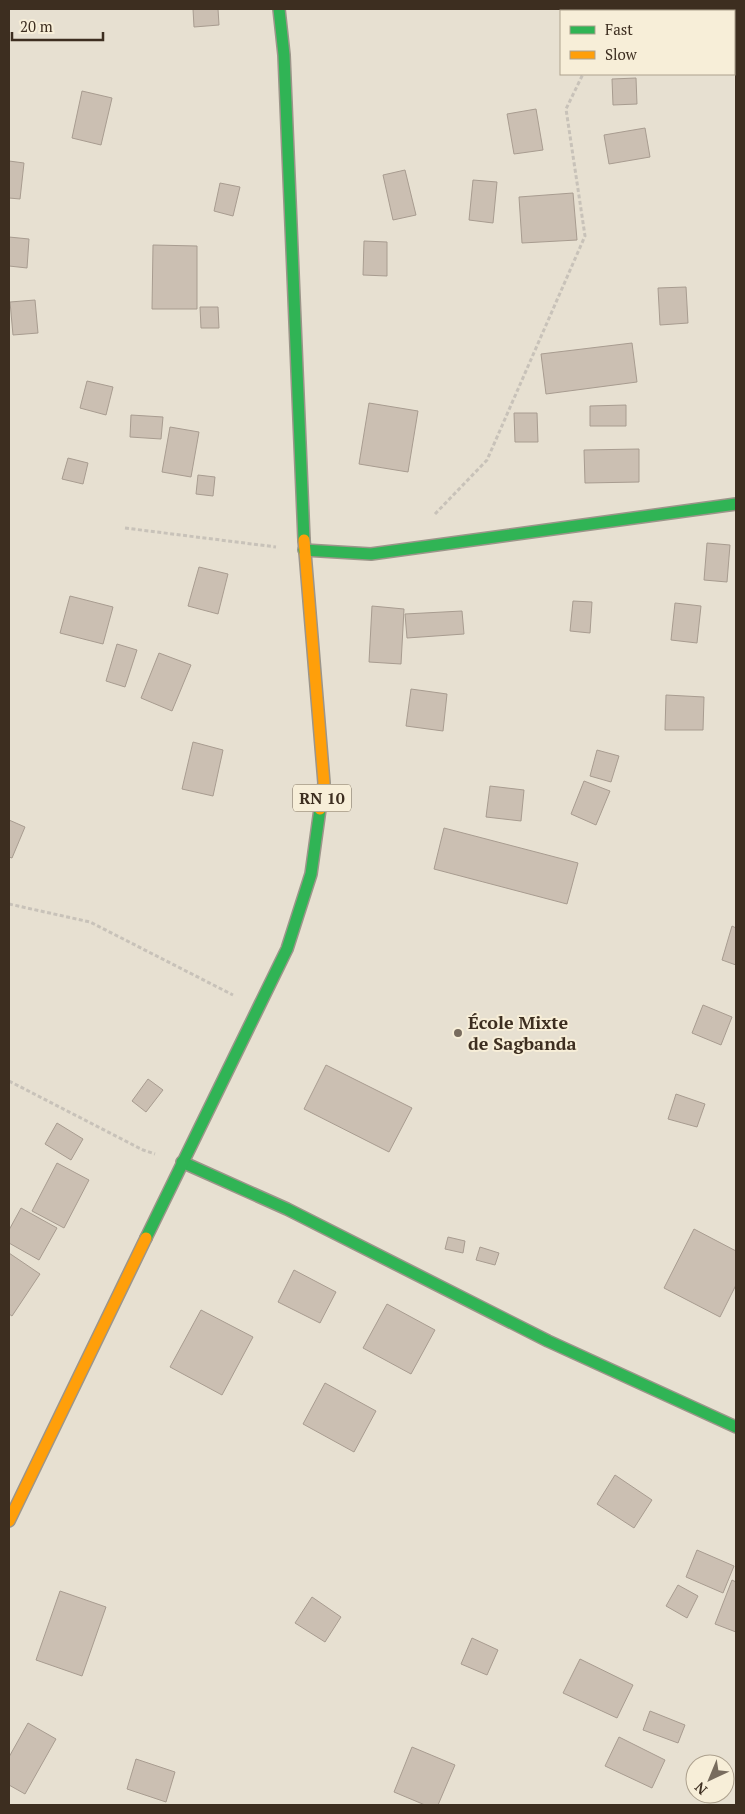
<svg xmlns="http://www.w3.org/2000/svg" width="745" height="1814" font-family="'PT Serif',serif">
  <rect width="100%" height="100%" fill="#e7e0d1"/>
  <g fill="#cbbfb2" stroke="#a89c90">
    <polygon points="193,9 218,9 219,25 194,27"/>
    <polygon points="657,9 685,9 684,11 657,11"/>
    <polygon points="636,78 637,104 613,105 612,79"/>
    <polygon points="82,91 112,98 101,145 72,138"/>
    <polygon points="536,109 543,150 514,154 507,114"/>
    <polygon points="645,128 650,157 609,164 604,135"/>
    <polygon points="9,161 24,163 20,199 9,198"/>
    <polygon points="405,170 416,215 393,220 383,175"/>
    <polygon points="473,180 497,182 493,223 469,220"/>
    <polygon points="220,183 240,187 233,216 214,211"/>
    <polygon points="573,193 577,240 522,243 519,197"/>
    <polygon points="9,237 29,239 27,268 9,266"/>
    <polygon points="364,241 387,242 387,276 363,275"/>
    <polygon points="153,245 197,246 197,309 152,309"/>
    <polygon points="686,287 688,323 660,325 658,288"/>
    <polygon points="35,300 38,333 13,335 10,302"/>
    <polygon points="200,307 218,307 219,328 201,328"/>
    <polygon points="632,343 637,382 546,394 541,354"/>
    <polygon points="87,381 113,387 106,415 80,408"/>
    <polygon points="369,403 418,411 408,472 359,464"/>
    <polygon points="626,405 626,426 590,426 590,406"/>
    <polygon points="514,413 537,413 538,442 515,442"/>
    <polygon points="131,415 163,417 161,439 130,437"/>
    <polygon points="170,427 199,432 191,477 162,472"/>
    <polygon points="639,449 639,482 585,483 584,450"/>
    <polygon points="68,458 88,463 83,484 62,479"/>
    <polygon points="198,475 215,477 213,496 196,494"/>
    <polygon points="707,543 730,545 727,582 704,580"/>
    <polygon points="199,567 228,574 218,614 188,606"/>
    <polygon points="70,596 113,607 103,644 60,633"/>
    <polygon points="573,601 592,602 590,633 570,631"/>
    <polygon points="675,603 701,606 697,643 671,640"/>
    <polygon points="372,606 404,609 401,664 369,662"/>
    <polygon points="462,611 464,634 407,638 405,614"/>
    <polygon points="117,644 137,650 125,687 106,681"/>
    <polygon points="159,653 191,665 172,711 141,698"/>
    <polygon points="411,689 447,694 443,731 406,726"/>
    <polygon points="666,695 704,697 703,730 665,730"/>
    <polygon points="193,742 223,750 213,796 182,789"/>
    <polygon points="597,750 619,756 611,782 590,776"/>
    <polygon points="584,781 610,791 596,825 571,814"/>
    <polygon points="490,786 524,790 521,821 486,817"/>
    <polygon points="9,820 25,827 12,858 9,857"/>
    <polygon points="444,828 578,863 567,904 434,869"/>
    <polygon points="732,926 736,928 736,965 722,960"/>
    <polygon points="703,1005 732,1017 721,1045 692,1033"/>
    <polygon points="326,1065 412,1108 389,1152 304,1109"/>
    <polygon points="148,1079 163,1090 146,1112 132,1101"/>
    <polygon points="676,1094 705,1104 697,1127 668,1119"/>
    <polygon points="57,1123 83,1139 71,1160 45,1144"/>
    <polygon points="57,1163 89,1180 64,1228 32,1211"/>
    <polygon points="21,1208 57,1228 39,1260 9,1243 9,1230"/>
    <polygon points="694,1229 736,1251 736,1285 720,1317 664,1288"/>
    <polygon points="448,1237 465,1241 463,1253 445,1249"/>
    <polygon points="480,1247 499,1253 495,1265 476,1260"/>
    <polygon points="9,1253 40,1274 12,1316 9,1314"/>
    <polygon points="294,1270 336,1292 320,1323 278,1302"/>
    <polygon points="387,1304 435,1330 411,1374 363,1348"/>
    <polygon points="201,1310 253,1337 222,1395 170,1367"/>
    <polygon points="325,1383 376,1411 354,1452 303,1424"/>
    <polygon points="615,1475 652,1500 634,1528 597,1504"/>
    <polygon points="697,1550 734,1566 723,1593 686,1577"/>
    <polygon points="732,1580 736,1582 736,1632 715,1624"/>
    <polygon points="678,1585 698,1596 687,1618 666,1606"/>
    <polygon points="60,1591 106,1607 82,1676 36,1660"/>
    <polygon points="312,1597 341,1617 325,1642 295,1623"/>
    <polygon points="472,1638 498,1650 487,1675 461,1664"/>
    <polygon points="580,1659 633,1685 617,1718 563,1693"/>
    <polygon points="650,1711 685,1725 678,1743 643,1730"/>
    <polygon points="28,1723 56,1739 25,1794 9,1785 9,1757"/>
    <polygon points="619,1737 665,1760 652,1788 605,1766"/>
    <polygon points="412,1747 455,1765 438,1805 425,1805 394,1792"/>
    <polygon points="136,1759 175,1772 166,1802 127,1789"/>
  </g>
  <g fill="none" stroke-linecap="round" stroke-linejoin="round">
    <g stroke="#9c958a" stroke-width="14">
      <g id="fast">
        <polyline points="279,9 284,55 304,540"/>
        <polyline points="304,550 371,554 736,504"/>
        <polyline points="182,1162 287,1209 548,1341 736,1427"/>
        <polyline points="146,1238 287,949 311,874 320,809"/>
      </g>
    </g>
    <g stroke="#9c958a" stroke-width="14">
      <g id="slow">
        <polyline points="304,540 324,783 320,809"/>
        <polyline points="9,1521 146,1238"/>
      </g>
    </g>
    <g stroke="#c8c2b9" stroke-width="3" stroke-dasharray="4 2.5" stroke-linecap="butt">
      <polyline points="614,11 615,9"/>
      <polyline points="435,514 487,460 585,236 566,109 583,74"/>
      <polyline points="125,528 276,547"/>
      <polyline points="9,904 90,922 233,995"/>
      <polyline points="9,1081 143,1150 155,1154"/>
    </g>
    <use href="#fast" stroke="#30b455" stroke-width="11"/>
    <use href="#slow" stroke="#ff9f0a" stroke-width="11"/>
  </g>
  <circle fill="#786c5e" stroke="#f7eed8" stroke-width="2" cx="458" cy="1033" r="5"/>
  <g text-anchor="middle" stroke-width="4" stroke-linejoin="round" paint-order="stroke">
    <rect fill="#f7eed8" stroke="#756857" stroke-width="1" x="293" y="784.5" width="58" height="27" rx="4"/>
    <g font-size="16" font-weight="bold" fill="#3d2e20">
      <text x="322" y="804">RN 10</text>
    </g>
    <g font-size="18" font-weight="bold" fill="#3d2e20" stroke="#f7eed8" text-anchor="start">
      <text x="468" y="1029">École Mixte<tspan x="468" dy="21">de Sagbanda</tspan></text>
    </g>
  </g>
  <rect width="745" height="1814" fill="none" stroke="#3d2e20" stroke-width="20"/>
  <rect x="560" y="10" width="175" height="65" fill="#f7eed8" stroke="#ada18e"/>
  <rect x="570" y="26" width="25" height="8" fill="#30b455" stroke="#ada18e"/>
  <text x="605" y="35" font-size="15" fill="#3d2e20">Fast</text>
  <rect x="570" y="51" width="25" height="8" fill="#ff9f0a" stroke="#ada18e"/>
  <text x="605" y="60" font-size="15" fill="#3d2e20">Slow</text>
  <g transform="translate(710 1779) rotate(224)"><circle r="24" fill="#f7eed8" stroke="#ada18e"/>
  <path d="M0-4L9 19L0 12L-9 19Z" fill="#786c5e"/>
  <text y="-8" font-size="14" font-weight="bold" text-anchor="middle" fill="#3d2e20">N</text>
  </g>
  <path d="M12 32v8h91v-8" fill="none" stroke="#3d2e20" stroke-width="2.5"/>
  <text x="20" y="32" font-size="15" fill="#3d2e20" stroke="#f7eed8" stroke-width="4" paint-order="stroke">20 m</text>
</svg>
